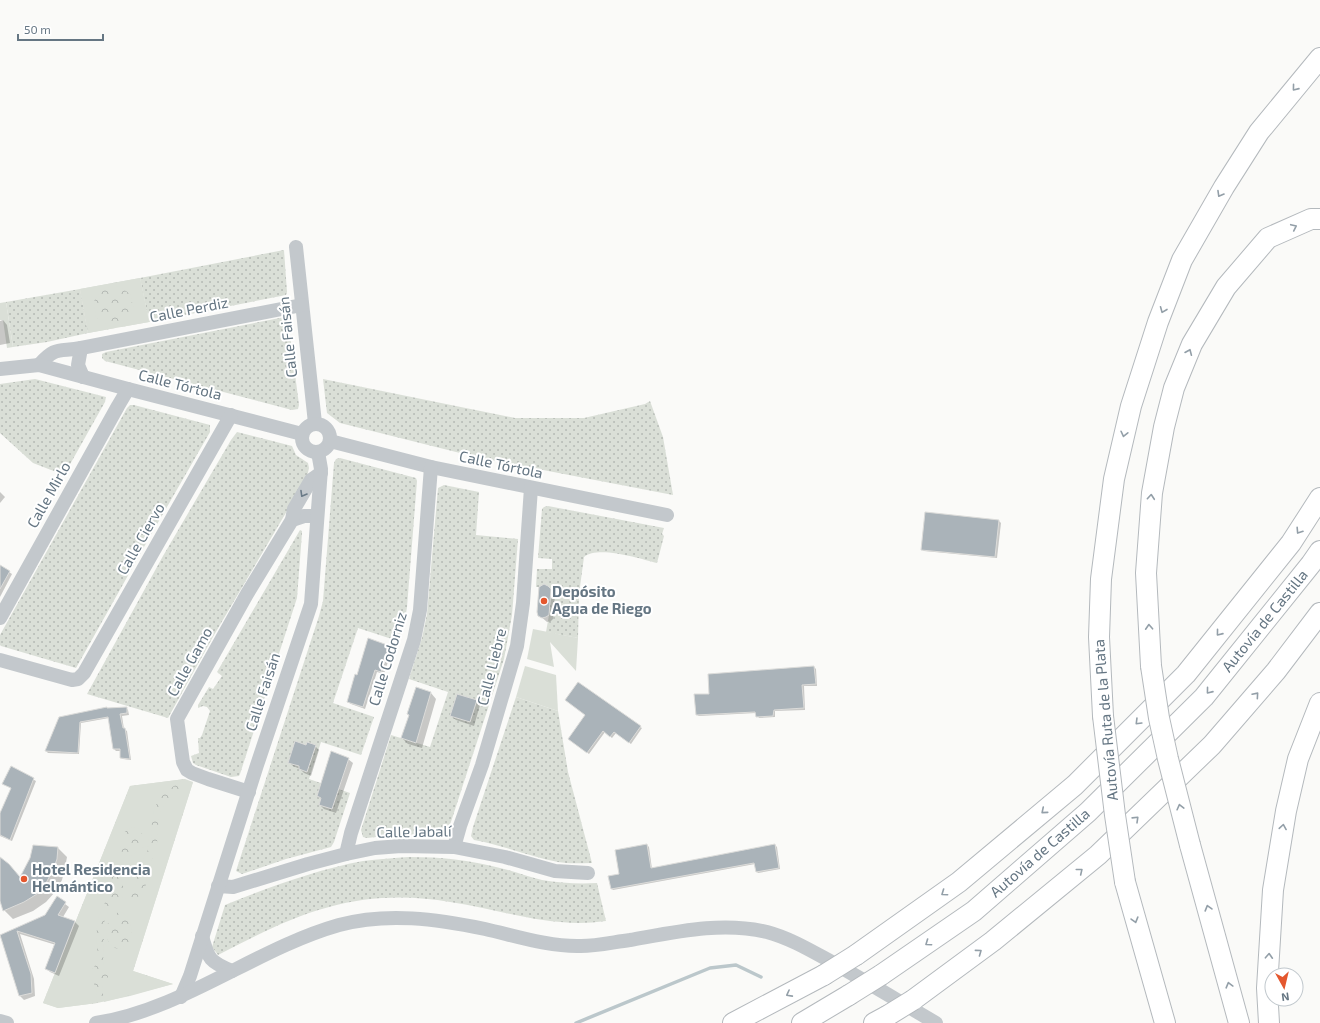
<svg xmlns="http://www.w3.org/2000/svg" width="1320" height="1023" font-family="'Exo 2',sans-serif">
  <defs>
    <pattern id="grass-dots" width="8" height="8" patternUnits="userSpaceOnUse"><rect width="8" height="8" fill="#dadfd7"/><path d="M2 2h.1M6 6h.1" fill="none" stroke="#b4b9b4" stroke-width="1.8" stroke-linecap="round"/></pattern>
    <pattern id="park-crowns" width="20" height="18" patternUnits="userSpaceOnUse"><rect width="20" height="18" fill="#dadfd7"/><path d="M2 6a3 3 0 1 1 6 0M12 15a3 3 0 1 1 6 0" fill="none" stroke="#b4b9b4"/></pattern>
  </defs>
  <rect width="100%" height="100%" fill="#fafaf8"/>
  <g fill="url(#grass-dots)">
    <polygon points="284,250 287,292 286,295 149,322 140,278"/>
    <polygon points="80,289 88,333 47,342 13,347 6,302"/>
    <polygon points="285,317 288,320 299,405 298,409 292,410 105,361 102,358 102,354 106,352"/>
    <polygon points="35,379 106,397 105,402 64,475 33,463 0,433 0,384"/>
    <polygon points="323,379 515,418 584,418 645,404 650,401 663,437 673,495 480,458 340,423 327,413"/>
    <polygon points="130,405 134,405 210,425 210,432 144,547 76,668 1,646 0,645 0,635 127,408"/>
    <polygon points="237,432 292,446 296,455 308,463 309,468 307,477 214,635 168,718 87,694 163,556 231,440"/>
    <polygon points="340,458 416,478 417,481 407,607 405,620 398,641 358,628 333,703 374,717 361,755 321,742 309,779 350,793 334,842 331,847 286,859 242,874 236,871 319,616 323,601 334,463 336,459"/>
    <polygon points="444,485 479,492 476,535 518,539 512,615 504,659 448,831 445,834 442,836 403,834 367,838 363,837 361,830 391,735 430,747 448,692 409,679 422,638 427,614 438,488"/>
    <path d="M 548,506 L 664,528 L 662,534 L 664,536 L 657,563 C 641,559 598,545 584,557 L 579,594 L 578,638 L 546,632 L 549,615 L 551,589 L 548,586 L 544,584 L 539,587 L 536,587 L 537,569 L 552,569 L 552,559 L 538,558 L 542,509 L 544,507 Z"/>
    <polygon points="300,530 302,531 302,533 297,598 240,774 239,776 231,777 196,765 193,763 191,756 199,753 198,738 200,738 202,735 210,711 207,707 203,706 198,708 198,705 209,687 213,689 222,676 217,672"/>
    <path d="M 516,697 L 558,711 L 568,772 L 592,863 C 581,863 569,864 558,862 C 529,856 502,845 474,840 L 471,836 L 473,827 Z"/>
    <path d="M 409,857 C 440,857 470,860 500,868 C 514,871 528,877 542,880 C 560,883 578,884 597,883 L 606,921 C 551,929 503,910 450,902 C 410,895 368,896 329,907 C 290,917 254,937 218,955 L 212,947 L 225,905 C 270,887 315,870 363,861 C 378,859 394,858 409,857 Z"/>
  </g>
  <g fill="url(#park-crowns)">
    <polygon points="140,278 149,322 88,333 80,289"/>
    <polygon points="185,779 193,782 133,971 173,984 130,996 97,1003 58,1008 43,1003 130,786"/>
  </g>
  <g fill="#dadfd7">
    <polygon points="140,278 149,322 121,327 121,324 125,323 134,310 130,294 119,286 102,289 94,301 96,317 109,326 114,325 115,328 88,333 80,289"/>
    <polygon points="6,302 13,347 7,348 3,320 0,320 0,303"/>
    <polygon points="533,629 578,638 576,671 550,642 554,667 527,659"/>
    <polygon points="525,666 556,675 558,711 516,697"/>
    <path d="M 185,779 C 154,797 152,806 151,841 L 146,839 L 137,827 C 122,826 119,842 122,853 C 132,859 133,854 140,849 C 142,847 147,847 150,846 L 142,861 L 139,864 C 118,863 108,867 113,890 C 94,917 96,928 98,959 C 97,965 92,968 90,974 C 89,980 93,981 95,986 C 97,991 96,998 97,1003 L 58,1008 L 43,1003 L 130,786 Z"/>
    <path d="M 193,782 L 133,971 L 173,984 L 104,1002 L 102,986 L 107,981 L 108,976 L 103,967 L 104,933 L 106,933 C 108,948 119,955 130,941 C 137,915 115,898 106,929 L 103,929 L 106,914 L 117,898 C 122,897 123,898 128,899 C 134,900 140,896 144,892 L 147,880 L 145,869 L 154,856 L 157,844 L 159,814 L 169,798 Z"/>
    <circle cx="129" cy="881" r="8"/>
  </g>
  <g fill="#0003">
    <polygon points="3,320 7,325 10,343 0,345 0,321"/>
    <polygon points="0,492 5,497 0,503"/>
    <polygon points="999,521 1001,523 997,558 924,551 922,549"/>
    <polygon points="0,566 12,574 0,597"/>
    <polygon points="548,587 555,595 553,619 551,621 547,622 539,615"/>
    <polygon points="389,646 392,649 384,674 377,672 365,709 351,704 348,702 358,676"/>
    <polygon points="814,667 816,669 817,686 804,686 805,710 775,711 775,717 759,718 756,713 699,716 697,715 710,694"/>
    <polygon points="416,688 431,693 436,699 422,748 408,744 402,738 410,716"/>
    <polygon points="476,701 480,705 474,726 456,720 451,716"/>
    <polygon points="126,708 128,710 129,715 122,716 124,729 127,731 131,760 123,759 121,758 121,751 116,751 114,749 109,718 81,723 79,754 48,753 46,751 60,718 108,709"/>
    <polygon points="587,715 640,727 642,728 631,744 616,733 612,738 605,732 589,754 571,741"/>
    <polygon points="307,746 315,746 319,750 311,776 304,773 300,769 293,766 289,762"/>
    <polygon points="348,759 353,763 336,813 324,809 320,805 322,800 318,796"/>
    <polygon points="12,768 36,781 12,841 0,836 0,815 12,789 3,784"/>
    <polygon points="647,845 649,847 652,869 775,845 777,847 780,869 758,873 757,872 755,864 613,890 611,888 621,875"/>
    <polygon points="58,848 67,857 65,868 62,880 55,892 46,902 33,911 13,919 4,910 0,898 0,864 20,878 29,864"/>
    <polygon points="57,898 69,907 63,917 75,922 79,926 59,976 50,972 46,968 56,945 20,934 34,979 35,996 24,1000 20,996 1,935 46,916"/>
  </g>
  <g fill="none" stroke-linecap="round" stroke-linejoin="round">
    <polyline stroke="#bbc7cb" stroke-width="3.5" points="576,1023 710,968 736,965 761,977"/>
  </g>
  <g fill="#aab3b9" stroke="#dcdcda">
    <polygon points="925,512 999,520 995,557 921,550"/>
    <polygon points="0,565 10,571 0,589"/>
    <polygon points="544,584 548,586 551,589 549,615 546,617 542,618 538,616 537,612 539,587"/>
    <polygon points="368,638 390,646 381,672 375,670 363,707 347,702 355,674 357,675"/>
    <polygon points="814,666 816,684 802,685 804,708 774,710 773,716 756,717 755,712 696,715 694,694 709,694 708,674"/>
    <polygon points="578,682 641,726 629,743 614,732 610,737 603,731 587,753 568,739 585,715 565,700"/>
    <polygon points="416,687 431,692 416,743 401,738 409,715 407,714"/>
    <polygon points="457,694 477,700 470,722 450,716"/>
    <polygon points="107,707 107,708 127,707 127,713 120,714 123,728 125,728 130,759 120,758 120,749 113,749 108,717 80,722 78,753 45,751 59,717"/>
    <polygon points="295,741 306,745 307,742 316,745 307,772 299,769 299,766 288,763"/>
    <polygon points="331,751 349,758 332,809 319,805 321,798 317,796"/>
    <polygon points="11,766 34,778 10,840 0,835 0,813 11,788 2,784"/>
    <polygon points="647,844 651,868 775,844 779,868 756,872 754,863 611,889 608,876 619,874 615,850"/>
    <polygon points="33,845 58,847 57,859 53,870 46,883 37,894 24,902 3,911 0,901 0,857 9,864 20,877 30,858"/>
    <polygon points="57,896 66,902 58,915 75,921 55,973 45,969 55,943 17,931 31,974 32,993 19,996 0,935 45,915"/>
  </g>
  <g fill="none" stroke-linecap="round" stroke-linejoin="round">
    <g stroke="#b4b9bd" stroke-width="22">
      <g id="highway">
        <polyline points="1151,666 1146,573 1152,493 1164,427 1174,388 1192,344 1226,287 1268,238 1311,219 1320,219"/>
        <polyline points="1103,716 1099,637 1101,579 1114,479 1131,406 1158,322 1182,260 1224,187 1259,132 1320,58"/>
        <polyline points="1190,845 1239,1023"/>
        <polyline points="1125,882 1165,1023"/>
        <polyline points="856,955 959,882 1075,785 1186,674 1291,543 1320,498"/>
        <polyline points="881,975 974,911 1088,812 1204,697 1311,564 1320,551"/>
        <polyline points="913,1000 993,941 1098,855 1212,745 1276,671 1320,613"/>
        <polyline points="733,1023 824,975"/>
        <polyline points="802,1023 849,995"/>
        <polyline points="874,1023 887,1016"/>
        <polyline points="1269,1023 1267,988 1273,890 1286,811 1298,759 1320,703"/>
      </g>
    </g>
    <g stroke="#c3c8cc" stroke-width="14">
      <polyline points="296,247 315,423"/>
      <polyline points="81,348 78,365 83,377"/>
      <path d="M 39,365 C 56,346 58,352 81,348 L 302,305"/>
      <polyline points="0,369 39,365 128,389 302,434"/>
      <circle cx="316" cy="438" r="14"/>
      <polyline points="330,441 431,467 667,515"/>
      <polyline points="292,520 304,516 317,516"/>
      <polyline points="0,618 118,406 128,389"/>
      <polyline points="0,660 72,680 78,679 84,673 231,415"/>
      <polyline points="249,792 208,779 192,773 187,770 183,762 177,719 247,594 292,520 294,509 311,480 321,473"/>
      <polyline points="454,847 460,826 482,765 517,646 523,603 531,488"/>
      <polyline points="346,854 351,833 414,640 420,610 431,467"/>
      <polyline points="218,886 233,887 308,864 346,854 375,848 401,846 454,847 505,857 555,871 588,873"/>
      <path d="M 202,936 C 208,959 210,962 232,971"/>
      <polyline points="181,997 190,976 257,765 311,604 321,469 318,452"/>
      <polyline points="0,1021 7,1023"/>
      <path d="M 96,1023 C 184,1009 255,949 339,925 C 387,912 437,919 485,929 C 516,936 549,947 581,946 C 597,946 614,942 630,940 C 675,932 722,921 767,932 C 789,938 808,949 828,960 C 864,980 900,1002 936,1023"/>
    </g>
    <use href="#highway" stroke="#fff" stroke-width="20"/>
    <g stroke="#b4b9bd" stroke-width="22" stroke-linecap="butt">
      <g id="highway-bridge">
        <polyline points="1151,666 1159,718 1168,759 1190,845"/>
        <polyline points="1103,716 1115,815 1125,882"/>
        <polyline points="824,975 856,955"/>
        <polyline points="849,995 881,975"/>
        <polyline points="887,1016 913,1000"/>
      </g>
    </g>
    <use href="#highway-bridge" stroke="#fff" stroke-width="20"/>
  </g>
  <defs><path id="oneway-chevron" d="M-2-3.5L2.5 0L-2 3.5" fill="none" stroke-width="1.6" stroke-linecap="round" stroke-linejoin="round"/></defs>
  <g stroke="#939fa8">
    <use href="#oneway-chevron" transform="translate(1295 88) rotate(129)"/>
    <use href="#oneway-chevron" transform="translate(1220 194) rotate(120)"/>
    <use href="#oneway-chevron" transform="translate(1294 227) rotate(-25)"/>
    <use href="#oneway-chevron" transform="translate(1163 310) rotate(112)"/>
    <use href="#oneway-chevron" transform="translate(1189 352) rotate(-67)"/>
    <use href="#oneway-chevron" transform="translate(1124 434) rotate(103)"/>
    <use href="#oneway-chevron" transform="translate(1151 497) rotate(-85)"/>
    <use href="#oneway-chevron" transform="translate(1299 531) rotate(123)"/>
    <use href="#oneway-chevron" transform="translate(1149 627) rotate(-93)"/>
    <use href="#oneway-chevron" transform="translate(1219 633) rotate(129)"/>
    <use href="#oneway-chevron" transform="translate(1209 691) rotate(129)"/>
    <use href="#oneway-chevron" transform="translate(1256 695) rotate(-49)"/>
    <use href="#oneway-chevron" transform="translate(1138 722) rotate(135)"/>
    <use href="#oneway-chevron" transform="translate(1180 807) rotate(-104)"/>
    <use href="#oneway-chevron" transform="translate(1044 811) rotate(140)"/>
    <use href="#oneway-chevron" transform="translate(1136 819) rotate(-44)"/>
    <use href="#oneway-chevron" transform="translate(1283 827) rotate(-81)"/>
    <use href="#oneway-chevron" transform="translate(1080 871) rotate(-39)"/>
    <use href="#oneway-chevron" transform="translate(944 893) rotate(145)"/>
    <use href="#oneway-chevron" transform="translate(1208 908) rotate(-106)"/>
    <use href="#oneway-chevron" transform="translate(1135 920) rotate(74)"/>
    <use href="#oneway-chevron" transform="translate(928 943) rotate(145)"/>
    <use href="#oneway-chevron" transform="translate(979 952) rotate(-36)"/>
    <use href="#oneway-chevron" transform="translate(1269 956) rotate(-87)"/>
    <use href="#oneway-chevron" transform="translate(1229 985) rotate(-105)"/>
    <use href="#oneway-chevron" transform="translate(789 994) rotate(152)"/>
  </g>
  <use stroke="#6a7a87" href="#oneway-chevron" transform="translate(303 494) rotate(120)"/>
  <g fill="#e4572e" stroke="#fff" stroke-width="1.5">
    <circle cx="544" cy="601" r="4"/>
    <circle cx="24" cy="879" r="4"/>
  </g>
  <g text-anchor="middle" stroke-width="4" stroke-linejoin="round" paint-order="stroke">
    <g font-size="15" fill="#657683" stroke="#fff">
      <text transform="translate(189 310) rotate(-11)" y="5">Calle Perdiz</text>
      <text transform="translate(288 337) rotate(-96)" y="5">Calle Faisán</text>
      <text transform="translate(180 385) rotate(14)" y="5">Calle Tórtola</text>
      <text transform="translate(501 465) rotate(12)" y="5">Calle Tórtola</text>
      <text transform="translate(49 495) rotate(-61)" y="5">Calle Mirlo</text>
      <text transform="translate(141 539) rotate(-60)" y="5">Calle Ciervo</text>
      <text transform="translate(1265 621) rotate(-51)" y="5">Autovía de Castilla</text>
      <text transform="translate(388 659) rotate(-73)" y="5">Calle Codorniz</text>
      <text transform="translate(190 662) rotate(-61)" y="5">Calle Gamo</text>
      <text transform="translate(492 667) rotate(-76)" y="5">Calle Liebre</text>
      <text transform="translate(263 692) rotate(-72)" y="5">Calle Faisán</text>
      <text transform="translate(1106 720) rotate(-95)" y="5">Autovía Ruta de la Plata</text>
      <text transform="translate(414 832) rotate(-1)" y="5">Calle Jabalí</text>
      <text transform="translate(1040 853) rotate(-41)" y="5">Autovía de Castilla</text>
    </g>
    <g font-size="15" font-weight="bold" fill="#657683" stroke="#fff" text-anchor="start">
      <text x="552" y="597">Depósito<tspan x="552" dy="17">Agua de Riego</tspan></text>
      <text x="32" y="875">Hotel Residencia<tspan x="32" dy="17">Helmántico</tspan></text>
    </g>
  </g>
  <g transform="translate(1284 987) rotate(172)"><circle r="19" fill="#ffffff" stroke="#c1c8cd"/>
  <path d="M0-3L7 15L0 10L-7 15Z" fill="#e4572e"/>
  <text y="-6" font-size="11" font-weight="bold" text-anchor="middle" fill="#657683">N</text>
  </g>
  <path d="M18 34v6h85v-6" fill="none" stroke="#657683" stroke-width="2"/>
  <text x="24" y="34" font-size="12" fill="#657683" stroke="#ffffff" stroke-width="3" paint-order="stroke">50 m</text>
</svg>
